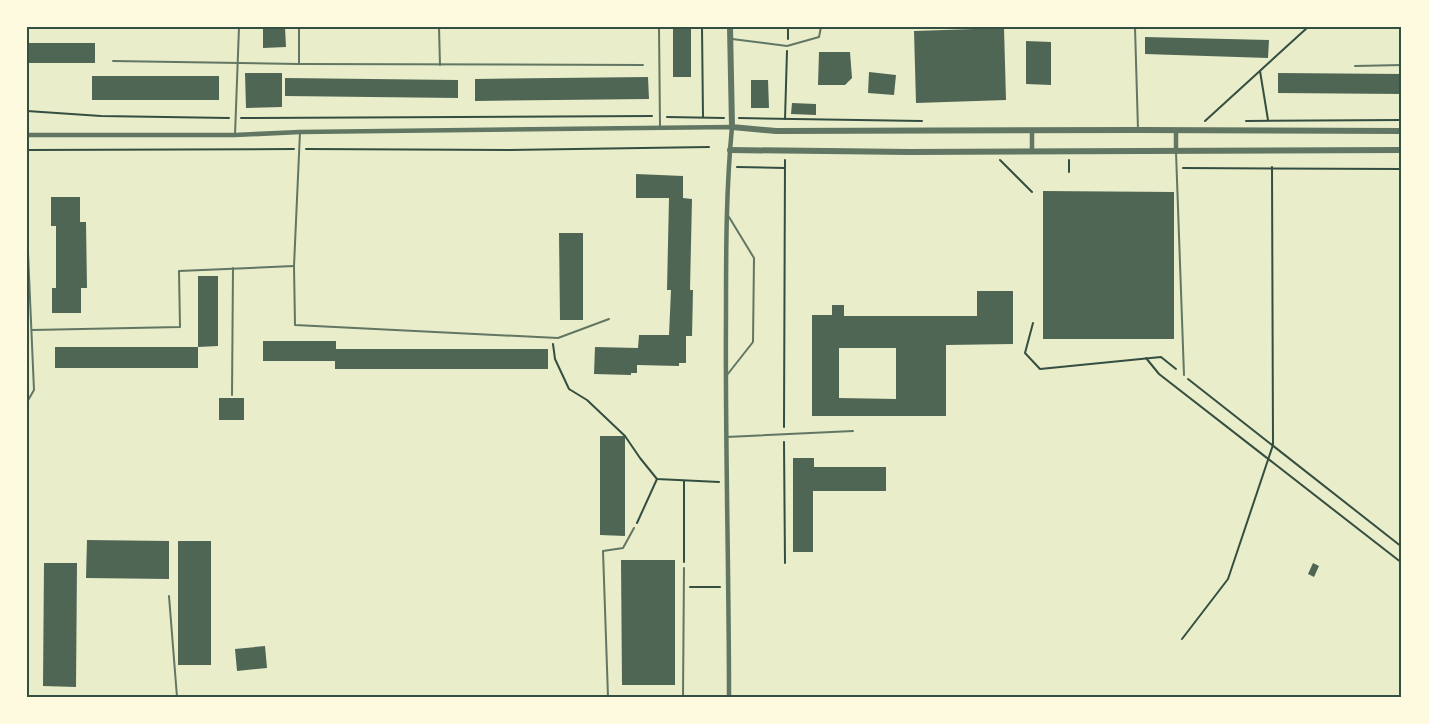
<svg xmlns="http://www.w3.org/2000/svg" width="1429" height="724" font-family="'Fira Sans',sans-serif">
  <rect width="100%" height="100%" fill="#e9edc9"/>
  <g fill="#4f6655" fill-rule="evenodd">
    <polygon points="263,27 285,27 286,47 263,48"/>
    <rect x="673" y="27" width="18" height="50"/>
    <polygon points="1004,28 1006,100 916,103 914,31"/>
    <polygon points="1145,37 1269,40 1268,58 1145,54"/>
    <polygon points="1026,41 1051,42 1051,85 1026,84"/>
    <rect x="27" y="43" width="68" height="20"/>
    <polygon points="819,52 850,52 852,78 845,85 818,85"/>
    <polygon points="869,72 896,75 894,95 868,93"/>
    <polygon points="245,73 282,73 282,107 246,108"/>
    <polygon points="1278,73 1402,74 1402,94 1278,93"/>
    <rect x="92" y="76" width="127" height="24"/>
    <polygon points="648,77 649,99 475,101 475,79"/>
    <polygon points="285,78 458,80 458,98 285,96"/>
    <polygon points="751,80 768,80 769,108 751,108"/>
    <polygon points="792,103 816,104 816,115 791,114"/>
    <polygon points="636,174 683,176 683,198 692,199 690,290 693,290 692,336 686,336 686,363 679,363 679,366 637,365 637,373 631,373 631,375 594,374 595,347 638,348 639,335 669,335 671,290 667,290 669,198 636,198"/>
    <polygon points="1043,191 1174,192 1174,339 1043,339"/>
    <polygon points="51,197 80,197 80,222 86,222 87,288 81,288 81,313 52,313 52,288 56,288 56,226 51,226"/>
    <polygon points="559,233 583,233 583,320 560,320"/>
    <polygon points="198,276 218,276 218,346 198,347"/>
    <path d="M 977,291 L 1013,291 L 1013,344 L 946,345 L 946,416 L 812,416 L 812,315 L 832,315 L 832,305 L 844,305 L 844,316 L 977,316 ZM 839,348 L 896,348 L 896,399 L 839,398 Z"/>
    <polygon points="263,341 336,341 336,349 548,349 548,369 335,369 335,361 263,361"/>
    <rect x="55" y="347" width="143" height="21"/>
    <rect x="219" y="398" width="25" height="22"/>
    <polygon points="600,436 625,436 625,536 600,535"/>
    <polygon points="793,458 814,458 814,467 886,467 886,491 813,491 813,552 793,552"/>
    <polygon points="87,540 169,541 169,579 86,578"/>
    <rect x="178" y="541" width="33" height="124"/>
    <polygon points="621,560 675,560 675,685 622,685"/>
    <polygon points="44,563 77,563 76,687 43,686"/>
    <polygon points="1313,563 1319,566 1314,577 1308,574"/>
    <polygon points="265,646 267,668 237,671 235,649"/>
  </g>
  <g fill="none" stroke-linecap="round" stroke-linejoin="round">
    <g stroke="#344e41" stroke-width="2">
      <polyline points="702,27 703,117"/>
      <polyline points="788,39 788,27"/>
      <polyline points="1260,71 1268,120"/>
      <polyline points="27,111 101,116 229,118"/>
      <polyline points="667,117 724,118"/>
      <polyline points="241,118 652,116"/>
      <polyline points="739,118 922,121"/>
      <polyline points="785,119 787,51"/>
      <polyline points="1205,121 1308,27"/>
      <polyline points="1246,121 1402,120"/>
      <polyline points="306,149 509,150 709,147"/>
      <polyline points="27,150 294,149"/>
      <polyline points="1000,160 1032,192"/>
      <polyline points="1069,160 1069,172"/>
      <polyline points="737,167 785,168"/>
      <polyline points="1183,168 1402,169"/>
      <polyline points="1033,323 1025,353 1040,369 1161,357 1176,369"/>
      <polyline points="553,344 555,359 569,389 587,400 625,436 640,458 657,479 719,482"/>
      <polyline points="1146,358 1159,374 1402,563"/>
      <polyline points="1188,379 1402,547"/>
      <polyline points="784,427 785,160"/>
      <polyline points="784,442 785,563"/>
      <polyline points="637,523 657,479"/>
      <polyline points="684,562 684,481"/>
      <polyline points="690,587 720,587"/>
      <polyline points="1182,639 1228,579 1273,445 1272,167"/>
    </g>
    <g stroke="#617663" stroke-width="2">
      <polyline points="439,27 440,65"/>
      <polyline points="659,27 660,126"/>
      <polyline points="1135,27 1138,130"/>
      <polyline points="27,28 92,28"/>
      <polyline points="732,39 787,46 819,37 821,27"/>
      <polyline points="113,61 299,64 299,27"/>
      <polyline points="299,64 643,65"/>
      <polyline points="1355,66 1402,65"/>
      <polyline points="300,132 294,266 295,325 558,338 609,319"/>
      <polyline points="235,135 239,27"/>
      <polyline points="1176,152 1184,375"/>
      <polyline points="27,230 34,390 27,402"/>
      <polyline points="32,330 180,327 179,271 294,266"/>
      <polyline points="727,375 753,342 754,258 729,217"/>
      <polyline points="232,395 233,268"/>
      <polyline points="726,437 853,431"/>
      <polyline points="27,537 27,544"/>
      <polyline points="169,596 177,697"/>
      <polyline points="608,697 603,551 623,548 634,528"/>
      <polyline points="683,697 684,568"/>
    </g>
    <g stroke="#617663" stroke-width="4.5">
      <path d="M 27,135 L 235,135 L 300,132 L 732,127 C 726,189 726,252 726,314 C 725,442 729,569 729,697"/>
      <polyline points="1032,151 1032,130"/>
      <polyline points="1176,152 1176,130"/>
    </g>
    <g stroke="#617663" stroke-width="6">
      <polyline points="730,27 732,127 776,131 1138,130 1402,131"/>
      <polyline points="730,150 910,152 1402,150"/>
    </g>
  </g>
  <rect width="1429" height="724" fill="none" stroke="#fefae0" stroke-width="57"/>
  <rect x="28" y="28" width="1372" height="668" fill="none" stroke="#344e41" stroke-width="2"/>
</svg>
